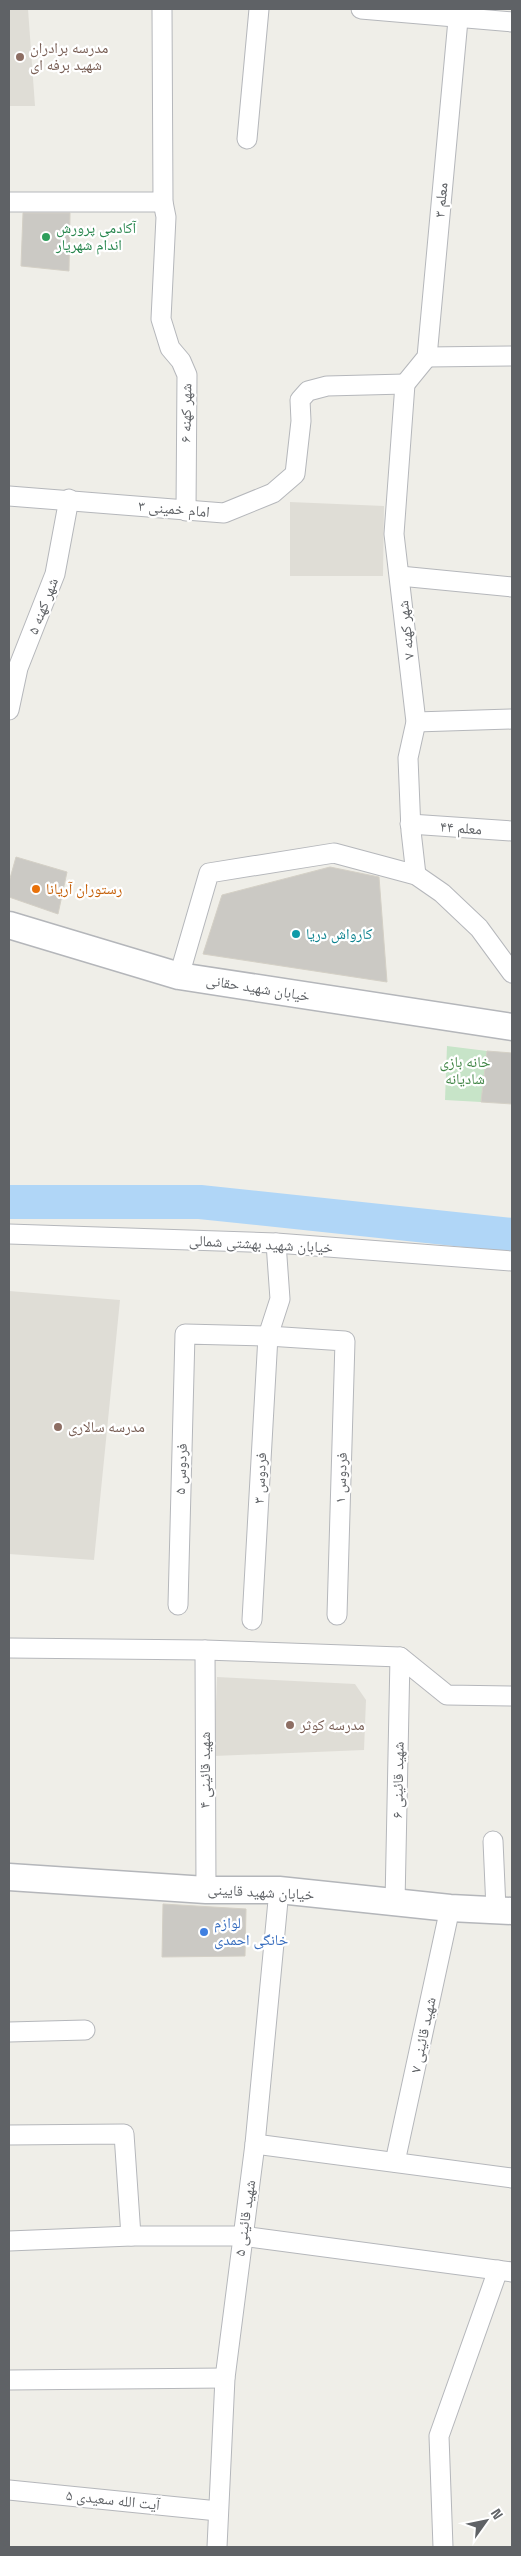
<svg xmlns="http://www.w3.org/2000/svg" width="521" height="2556" font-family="'Space Grotesk','Noto Naskh Arabic',sans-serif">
  <rect width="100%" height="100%" fill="#efeee8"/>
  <g fill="#dfddd6">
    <polygon points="9,9 28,9 35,106 9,106"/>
    <polygon points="290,502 384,506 383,576 290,576"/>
    <polygon points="9,1291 120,1300 94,1560 9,1554"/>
    <polygon points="217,1677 355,1684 366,1700 364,1750 214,1756"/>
  </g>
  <polygon fill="#c7e4c8" points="447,1046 487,1051 481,1102 445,1100"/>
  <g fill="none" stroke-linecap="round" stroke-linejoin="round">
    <polyline stroke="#b0d6f7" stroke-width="34" points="9,1202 200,1202 512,1235"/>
  </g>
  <g fill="#cbc9c4" stroke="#d4d0c6">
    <polygon points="23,213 70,213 69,271 21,266"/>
    <polygon points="16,857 67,872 58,914 9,897 9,882"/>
    <polygon points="330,867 379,877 387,982 203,954 222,895"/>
    <polygon points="487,1051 512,1053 512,1104 481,1102"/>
    <polygon points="163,1904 246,1909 245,1956 162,1957"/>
  </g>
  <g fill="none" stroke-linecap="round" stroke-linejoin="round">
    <g stroke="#b5b7bb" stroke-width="21">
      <g id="street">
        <polyline points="162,9 163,202 166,217 161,319 170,348 181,361 187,375 186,511"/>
        <polyline points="361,9 512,22"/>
        <polyline points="247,139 259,9"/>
        <polyline points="9,202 163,202"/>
        <polyline points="427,357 512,356"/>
        <polyline points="405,384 394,534 416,722 408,758 411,831 416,875"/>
        <polyline points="405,384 427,357 459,9"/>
        <polyline points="9,496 224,513 273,493 295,474 301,421 300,400 308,391 327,386 405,384"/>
        <polyline points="400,576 512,587"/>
        <polyline points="9,710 18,668 55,574 69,499"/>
        <polyline points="416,722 512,719"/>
        <polyline points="410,824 512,831"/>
        <polyline points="179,976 209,873 334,853 416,875 442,893 479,928 512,973"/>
        <polyline points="9,1234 276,1243 512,1261"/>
        <polyline points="178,1605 185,1334 268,1336 345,1341 337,1615"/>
        <polyline points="252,1620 268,1336 280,1299 276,1243"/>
        <polyline points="9,1648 205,1650 400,1657 447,1695 512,1696"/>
        <polyline points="205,1650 206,1890"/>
        <polyline points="493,1841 496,1909"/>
        <polyline points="395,1903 400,1657"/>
        <polyline points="9,2032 85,2030"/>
        <polyline points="9,2135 124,2134 131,2236"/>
        <polyline points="255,2144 512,2178"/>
        <polyline points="395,2162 450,1908"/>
        <polyline points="9,2241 131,2236 242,2236 512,2272"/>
        <polyline points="9,2380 225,2378"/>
        <polyline points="9,2490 218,2511"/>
        <polyline points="217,2547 225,2378 255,2144 279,1890"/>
        <polyline points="443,2547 439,2436 498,2270"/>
      </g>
    </g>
    <g stroke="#b4b6ba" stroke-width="29">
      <g id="secondary">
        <polyline points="9,925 179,976 512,1027"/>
        <polyline points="9,1877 206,1890 279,1890 450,1908 512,1911"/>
      </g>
    </g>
    <use href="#street" stroke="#fff" stroke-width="19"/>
    <use href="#secondary" stroke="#fff" stroke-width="26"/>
  </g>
  <g fill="#8d6e63" stroke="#fff" stroke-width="2">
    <circle cx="20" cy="57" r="5"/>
    <circle cx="58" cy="1427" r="5"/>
    <circle cx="290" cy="1725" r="5"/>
  </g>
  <circle fill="#2e9e5b" stroke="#fff" stroke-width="2" cx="46" cy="237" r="5"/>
  <circle fill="#e8710a" stroke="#fff" stroke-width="2" cx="36" cy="889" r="5"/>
  <circle fill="#0f9aa8" stroke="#fff" stroke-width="2" cx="296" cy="934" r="5"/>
  <circle fill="#3f7fe0" stroke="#fff" stroke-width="2" cx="204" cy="1932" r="5"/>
  <g text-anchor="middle" stroke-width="4.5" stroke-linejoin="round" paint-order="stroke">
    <g font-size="15" fill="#785e54" stroke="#fff" text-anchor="start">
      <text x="30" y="53">مدرسه برادران<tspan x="30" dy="17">شهید برفه ای</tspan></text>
      <text x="68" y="1432">مدرسه سالاری</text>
      <text x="300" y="1730">مدرسه کوثر</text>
    </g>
    <g font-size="15" fill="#5f6266" stroke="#fff">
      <text transform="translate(441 200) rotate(-85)" y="5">معلم ۳</text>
      <text transform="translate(186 413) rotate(-89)" y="5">شهر کهنه ۶</text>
      <text transform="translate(174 509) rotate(5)" y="5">امام خمینی ۳</text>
      <text transform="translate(43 606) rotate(-69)" y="5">شهر کهنه ۵</text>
      <text transform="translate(406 630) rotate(-96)" y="5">شهر کهنه ۷</text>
      <text transform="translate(461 828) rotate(4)" y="5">معلم ۴۴</text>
      <text transform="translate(258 988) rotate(9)" y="5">خیابان شهید حقانی</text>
      <text transform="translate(261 1244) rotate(3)" y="5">خیابان شهید بهشتی شمالی</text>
      <text transform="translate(181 1469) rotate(-88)" y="5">فردوس ۵</text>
      <text transform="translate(260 1478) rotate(-87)" y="5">فردوس ۳</text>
      <text transform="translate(341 1478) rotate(-88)" y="5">فردوس ۱</text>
      <text transform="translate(205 1770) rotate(-90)" y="5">شهید قائینی ۴</text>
      <text transform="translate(398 1780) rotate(-89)" y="5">شهید قائینی ۶</text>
      <text transform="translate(261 1892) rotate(3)" y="5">خیابان شهید قایینی</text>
      <text transform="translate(423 2035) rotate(-78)" y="5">شهید قائینی ۷</text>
      <text transform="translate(245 2218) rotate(-82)" y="5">شهید قائینی ۵</text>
      <text transform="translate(113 2500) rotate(6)" y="5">آیت الله سعیدی ۵</text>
    </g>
    <g font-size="15" fill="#27864d" stroke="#fff" text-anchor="start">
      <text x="56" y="233">آکادمی پرورش<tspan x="56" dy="17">اندام شهریار</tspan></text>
    </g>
    <g font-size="15" fill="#c56008" stroke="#fff" text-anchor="start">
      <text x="46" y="894">رستوران آریانا</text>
    </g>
    <g font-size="15" fill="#0d838f" stroke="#fff" text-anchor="start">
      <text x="306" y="939">کارواش دریا</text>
    </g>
    <g font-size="15" fill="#408545" stroke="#fff">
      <text x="465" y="1067">خانه بازی<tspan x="465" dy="17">شادیانه</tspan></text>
    </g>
    <g font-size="15" fill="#366cbe" stroke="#fff" text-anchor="start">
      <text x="214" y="1928">لوازم<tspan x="214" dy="17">خانگی احمدی</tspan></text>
    </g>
  </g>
  <rect width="521" height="2556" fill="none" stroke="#5f6266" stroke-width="20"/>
  <g transform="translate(486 2521) rotate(57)" stroke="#ffffff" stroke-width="4" paint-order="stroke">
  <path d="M0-4L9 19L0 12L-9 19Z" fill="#5f6266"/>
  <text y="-8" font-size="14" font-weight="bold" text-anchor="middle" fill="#5f6266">N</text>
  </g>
</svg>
